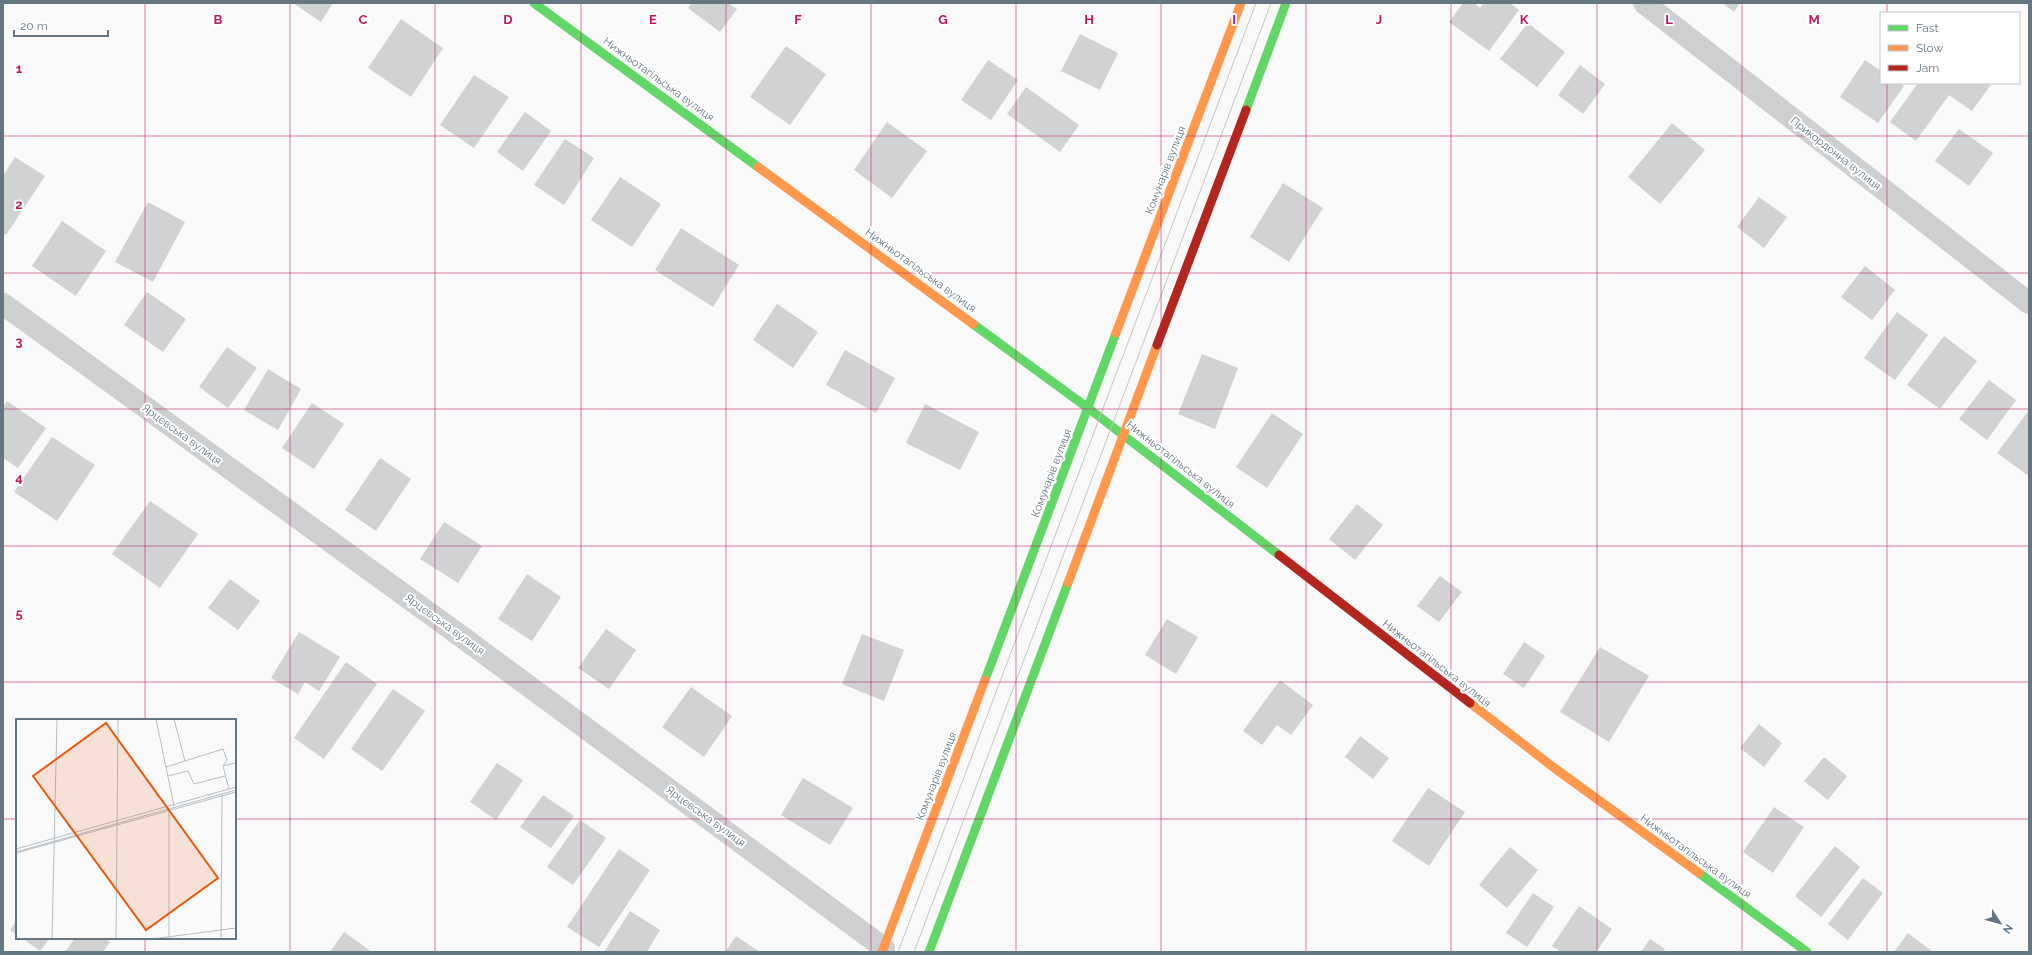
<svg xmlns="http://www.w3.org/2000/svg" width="2032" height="955" font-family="Raleway,sans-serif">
  <rect width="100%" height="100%" fill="#f9f9f9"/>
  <g fill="#d0d2d3">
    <polygon points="293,3 333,3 321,22"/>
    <polygon points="692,3 728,3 737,9 720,32 688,8"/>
    <polygon points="1463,3 1474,3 1480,8 1484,3 1510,3 1519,10 1489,51 1449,22"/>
    <polygon points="1722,3 1740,3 1734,12"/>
    <polygon points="401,19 443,48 411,97 368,68"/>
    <polygon points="1528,23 1565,52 1537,87 1500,59"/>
    <polygon points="1080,34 1118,53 1100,90 1061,71"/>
    <polygon points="786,46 826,74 790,125 750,97"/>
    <polygon points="988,60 1018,80 991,120 961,100"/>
    <polygon points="1865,60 1881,71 1881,83 1899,83 1904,86 1878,123 1840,97"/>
    <polygon points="1580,65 1605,84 1583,114 1558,95"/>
    <polygon points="474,75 509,97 474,148 440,125"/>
    <polygon points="1918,83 1992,83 1972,111 1949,95 1916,141 1890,122"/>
    <polygon points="1026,87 1079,125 1060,152 1007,114"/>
    <polygon points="525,112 551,131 523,171 497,152"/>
    <polygon points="887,122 927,151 892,198 854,170"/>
    <polygon points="1672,123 1705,150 1660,204 1628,177"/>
    <polygon points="1959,129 1993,153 1969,186 1935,161"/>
    <polygon points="565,139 594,158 564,205 534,185"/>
    <polygon points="15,157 45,176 6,235 3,233 3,176"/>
    <polygon points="620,177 661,204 632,247 591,220"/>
    <polygon points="1283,183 1323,208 1289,262 1250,237"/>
    <polygon points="1759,197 1787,217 1764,248 1737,227"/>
    <polygon points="148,202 185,222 153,282 115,262"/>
    <polygon points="62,221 106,251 76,296 32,266"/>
    <polygon points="681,228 739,265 713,307 655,270"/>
    <polygon points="1865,266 1895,290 1872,320 1841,297"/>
    <polygon points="147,292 186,319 163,352 124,325"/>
    <polygon points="777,304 818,332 793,368 753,340"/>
    <polygon points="1897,312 1928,335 1895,380 1864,358"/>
    <polygon points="1944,336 1977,361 1940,409 1907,385"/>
    <polygon points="227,347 257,368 228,408 199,387"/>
    <polygon points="845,350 895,378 876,413 826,385"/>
    <polygon points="1202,354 1238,368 1215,429 1178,414"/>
    <polygon points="268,369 301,389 278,430 244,410"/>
    <polygon points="1989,380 2016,400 1987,440 1959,419"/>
    <polygon points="7,401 46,428 18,468 3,458 3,408"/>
    <polygon points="312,403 344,424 314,469 282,448"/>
    <polygon points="925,404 979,432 960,470 906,443"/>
    <polygon points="2029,410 2029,476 1997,453"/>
    <polygon points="1272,413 1303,434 1267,488 1236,467"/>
    <polygon points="52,437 95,465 57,521 14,492"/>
    <polygon points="380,458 411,479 376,531 345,510"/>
    <polygon points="150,501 198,534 160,588 112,554"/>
    <polygon points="1357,504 1383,525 1355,560 1329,539"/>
    <polygon points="444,522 482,546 458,583 420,559"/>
    <polygon points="527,574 561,597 532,641 498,619"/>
    <polygon points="1440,576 1462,592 1439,622 1417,606"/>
    <polygon points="230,579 260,601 238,630 208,608"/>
    <polygon points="1167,619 1198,637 1176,674 1145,655"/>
    <polygon points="606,629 636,650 609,689 578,668"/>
    <polygon points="299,632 340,657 319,691 305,682 298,694 271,678"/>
    <polygon points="862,634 904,650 884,701 842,684"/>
    <polygon points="1524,642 1545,656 1524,688 1503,674"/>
    <polygon points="1600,647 1649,676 1609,742 1560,712"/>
    <polygon points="346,662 377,684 324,759 294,738"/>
    <polygon points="1280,680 1313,705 1291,735 1277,725 1262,745 1243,731"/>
    <polygon points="691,687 732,716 704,757 662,727"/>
    <polygon points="393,689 425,711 382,771 351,749"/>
    <polygon points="1759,724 1782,743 1764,767 1740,748"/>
    <polygon points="1360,736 1389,758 1373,779 1345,757"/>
    <polygon points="1824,757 1847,776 1828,800 1804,781"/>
    <polygon points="497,763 523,780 496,820 470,802"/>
    <polygon points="803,778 853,808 830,845 781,815"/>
    <polygon points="1428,788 1465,812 1429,866 1392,841"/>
    <polygon points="543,795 574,816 551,848 520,827"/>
    <polygon points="1774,807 1804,827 1773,873 1743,852"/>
    <polygon points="580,820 606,838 573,885 547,867"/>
    <polygon points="1835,846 1860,867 1821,917 1795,896"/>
    <polygon points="1510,847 1538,870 1507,908 1479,885"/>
    <polygon points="619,849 650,870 599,947 567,927"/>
    <polygon points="1863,878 1883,893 1848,940 1828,924"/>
    <polygon points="1533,893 1554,907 1527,947 1506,933"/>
    <polygon points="1579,906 1612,929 1596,952 1561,952 1552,946"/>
    <polygon points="630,911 660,930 647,952 604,952"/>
    <polygon points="17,920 17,935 10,930"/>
    <polygon points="344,932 372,952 330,952"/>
    <polygon points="1908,933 1933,952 1894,952"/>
    <polygon points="736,936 760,952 725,952"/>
    <polygon points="22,938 50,938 40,951"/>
    <polygon points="75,938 105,938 110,942 103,952 65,952"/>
    <polygon points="1650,939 1665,949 1663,952 1641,952"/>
  </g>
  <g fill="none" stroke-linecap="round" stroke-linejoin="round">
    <g stroke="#cecfd0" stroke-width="22">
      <polyline points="1644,3 2029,303"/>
      <polyline points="3,304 458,634 884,948"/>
    </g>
    <g stroke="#63d668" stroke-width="9">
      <polyline points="534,3 758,167"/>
      <polyline points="1246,110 1286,3"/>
      <polyline points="973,324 1088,408 1279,555"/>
      <polyline points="985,680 1116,333"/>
      <polyline points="1699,873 1807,952"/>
      <polyline points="929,952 1068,583"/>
    </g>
    <g stroke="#ff974d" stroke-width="9">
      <polyline points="758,167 973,324"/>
      <polyline points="1116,333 1241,3"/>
      <polyline points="1068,583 1157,345"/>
      <polyline points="1470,703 1553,767 1699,873"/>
      <polyline points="882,952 985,680"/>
    </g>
    <g stroke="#b3261e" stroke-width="9">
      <polyline points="1157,345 1246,110"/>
      <polyline points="1279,555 1470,703"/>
    </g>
    <g stroke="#c3c5c6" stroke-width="1">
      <polyline points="898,952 1256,3"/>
      <polyline points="914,952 1271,3"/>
    </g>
  </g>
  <path fill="none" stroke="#c2185b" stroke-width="1" stroke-opacity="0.55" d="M 145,3 L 145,720M 290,3 L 290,952M 435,3 L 435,952M 581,3 L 581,952M 726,3 L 726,952M 871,3 L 871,952M 1016,3 L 1016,952M 1161,3 L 1161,952M 1306,3 L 1306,952M 1451,3 L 1451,952M 1597,3 L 1597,952M 1742,3 L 1742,952M 1887,3 L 1887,13M 1887,83 L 1887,952M 3,136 L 2029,136M 3,273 L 2029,273M 3,409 L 2029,409M 3,546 L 2029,546M 3,682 L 2029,682M 3,819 L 17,819M 235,819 L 2029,819M 145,938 L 145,952"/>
  <g text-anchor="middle" stroke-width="4" stroke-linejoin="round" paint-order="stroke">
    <g font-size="11" fill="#657683" stroke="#fff">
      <text transform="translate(659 79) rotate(36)" y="4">Нижньотагільська вулиця</text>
      <text transform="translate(1836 153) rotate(38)" y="4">Прикордонна вулиця</text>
      <text transform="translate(1165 170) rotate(-69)" y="4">Комунарів вулиця</text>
      <text transform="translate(921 270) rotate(36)" y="4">Нижньотагільська вулиця</text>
      <text transform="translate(182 434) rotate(36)" y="4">Ярцевська вулиця</text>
      <text transform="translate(1181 464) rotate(38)" y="4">Нижньотагільська вулиця</text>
      <text transform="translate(1051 473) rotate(-69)" y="4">Комунарів вулиця</text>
      <text transform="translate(445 624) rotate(36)" y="4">Ярцевська вулиця</text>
      <text transform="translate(1437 663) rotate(38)" y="4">Нижньотагільська вулиця</text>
      <text transform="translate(936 776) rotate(-69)" y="4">Комунарів вулиця</text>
      <text transform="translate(706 816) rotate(36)" y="4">Ярцевська вулиця</text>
      <text transform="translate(1696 856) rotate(36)" y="4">Нижньотагільська вулиця</text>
    </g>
  </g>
  <g transform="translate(16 719)">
    <rect width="220" height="220" fill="#f9f9f9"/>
    <path fill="none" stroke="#b5bdc3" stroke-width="1" d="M 140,0 L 158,87M 158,0 L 169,42M 150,48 L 207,30 L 211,41 L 207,47M 152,57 L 172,52 L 178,65 L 209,57M 213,70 L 207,47 L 220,44M 0,130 L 220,68M 0,133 L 220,71M 0,134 L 220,73M 36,220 L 41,0M 100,220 L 102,0M 136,220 L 220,209M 153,220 L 153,92M 205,220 L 206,75"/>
    <path fill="#e8590c" fill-opacity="0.15" stroke="#e8590c" stroke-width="2" d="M 90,4 L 202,159 L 130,211 L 17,57 Z"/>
    <rect width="220" height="220" fill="none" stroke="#657683" stroke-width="2"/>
  </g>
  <g font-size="13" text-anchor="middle" font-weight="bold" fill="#c2185b" stroke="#fff" stroke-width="4" stroke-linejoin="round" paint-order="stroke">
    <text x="218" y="24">B</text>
    <text x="363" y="24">C</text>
    <text x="508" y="24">D</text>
    <text x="653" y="24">E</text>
    <text x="798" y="24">F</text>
    <text x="943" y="24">G</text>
    <text x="1089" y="24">H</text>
    <text x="1234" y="24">I</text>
    <text x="1379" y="24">J</text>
    <text x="1524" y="24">K</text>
    <text x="1669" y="24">L</text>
    <text x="1814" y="24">M</text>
    <text x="19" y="73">1</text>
    <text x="19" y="209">2</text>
    <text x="19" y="346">3</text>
    <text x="19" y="482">4</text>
    <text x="19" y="618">5</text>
  </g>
  <rect width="2032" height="955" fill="none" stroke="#657683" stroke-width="8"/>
  <rect x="1880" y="12" width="140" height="72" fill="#ffffff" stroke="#c1c8cd"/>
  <rect x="1888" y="25" width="20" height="6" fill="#63d668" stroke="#c1c8cd"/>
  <text x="1916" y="32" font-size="12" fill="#657683">Fast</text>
  <rect x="1888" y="45" width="20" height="6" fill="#ff974d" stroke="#c1c8cd"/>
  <text x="1916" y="52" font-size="12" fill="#657683">Slow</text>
  <rect x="1888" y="65" width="20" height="6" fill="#b3261e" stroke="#c1c8cd"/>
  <text x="1916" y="72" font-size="12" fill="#657683">Jam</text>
  <g transform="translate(2000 923) rotate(126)" stroke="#ffffff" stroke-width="3" paint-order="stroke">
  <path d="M0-3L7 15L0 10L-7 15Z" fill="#657683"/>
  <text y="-6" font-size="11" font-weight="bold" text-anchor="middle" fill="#657683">N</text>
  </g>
  <path d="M14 30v6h94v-6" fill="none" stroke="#657683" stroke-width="2"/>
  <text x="20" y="30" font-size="12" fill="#657683" stroke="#ffffff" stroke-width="3" paint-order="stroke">20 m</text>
</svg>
